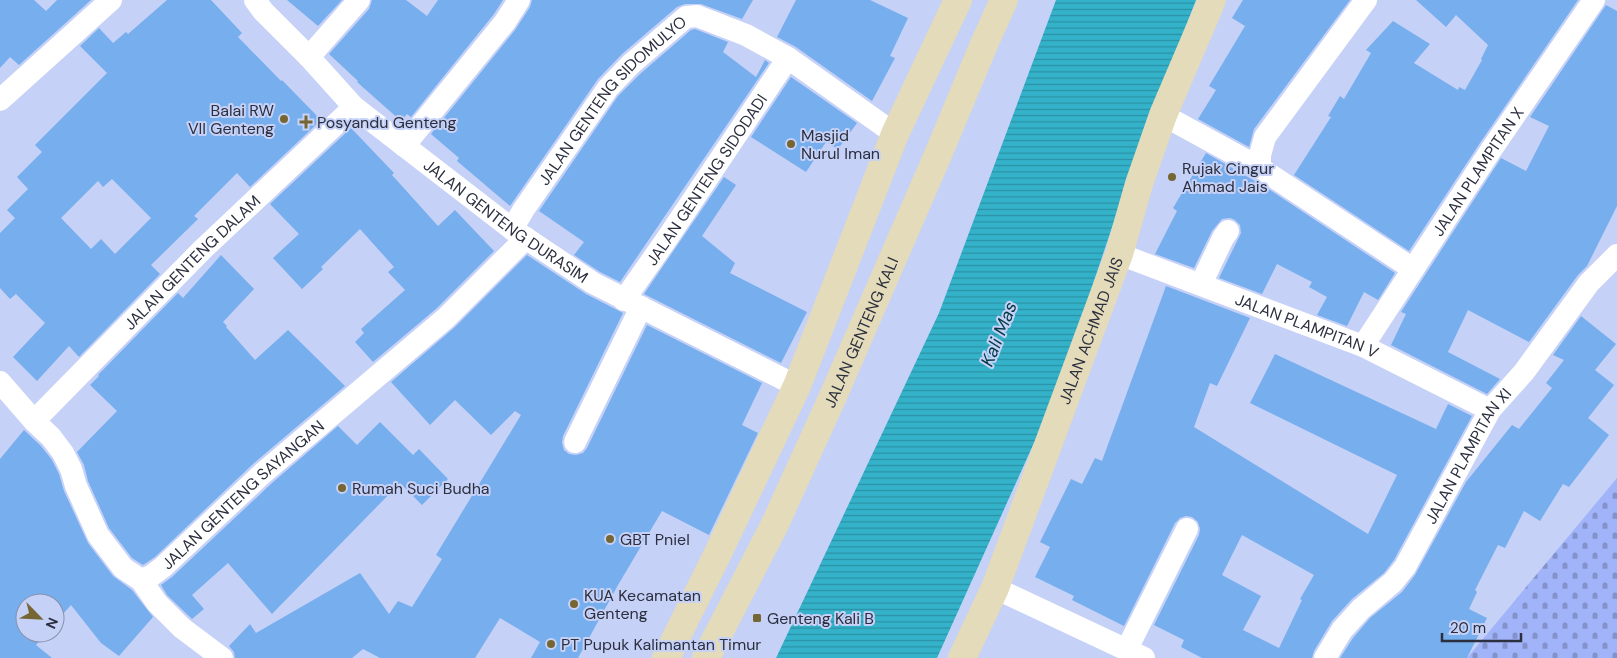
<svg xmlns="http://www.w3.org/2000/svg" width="1617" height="658" font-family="'DM Sans',sans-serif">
  <defs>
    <pattern id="cemetery-stones" width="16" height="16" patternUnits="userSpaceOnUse" patternTransform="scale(1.25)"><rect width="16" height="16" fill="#a1b3f9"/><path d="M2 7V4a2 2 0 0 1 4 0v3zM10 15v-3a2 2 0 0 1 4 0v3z" fill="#8392cb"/></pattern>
    <pattern id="water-rules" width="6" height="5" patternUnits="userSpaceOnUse" patternTransform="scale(1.25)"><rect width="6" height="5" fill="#33b2c9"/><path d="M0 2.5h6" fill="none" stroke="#2b91a5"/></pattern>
  </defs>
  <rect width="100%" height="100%" fill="#c6d1f7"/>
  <polygon fill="url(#cemetery-stones)" points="1617,478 1617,658 1467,658"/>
  <polygon fill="url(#water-rules)" points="1056,0 1196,0 1137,153 1056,394 937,658 776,658 939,313"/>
  <g fill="#76aeee" fill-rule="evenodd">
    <polygon points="0,0 34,0 46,11 57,0 91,0 19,65 10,57 0,68"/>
    <path d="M 167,0 L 211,0 L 242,33 L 238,37 L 281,81 L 282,80 L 321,120 L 250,187 L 237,173 L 194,216 L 198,219 L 151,265 L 160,274 L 79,357 L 69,346 L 37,381 L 13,357 L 45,323 L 16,294 L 10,299 L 0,288 L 0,233 L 15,218 L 7,210 L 28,189 L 17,177 L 42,152 L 35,145 L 107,73 L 80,46 L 99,28 L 113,43 L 126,32 L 128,34 ZM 112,179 L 151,218 L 115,254 L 101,239 L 91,249 L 61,218 L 98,181 L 103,187 Z"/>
    <polygon points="287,0 342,0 318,26"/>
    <polygon points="372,0 406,0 427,16 438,0 503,0 494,14 411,117 407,114 401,121 357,82 358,81 329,54 369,9"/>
    <polygon points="532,0 753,0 742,19 701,4 685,4 677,7 622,54 598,79 510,206 457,161 459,158 431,134 515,30 530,7"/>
    <polygon points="796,0 870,0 908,18 890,56 895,58 872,101 796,47 777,37"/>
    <polygon points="1243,0 1350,0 1254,129 1249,147 1198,119 1216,90 1209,86 1245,26 1232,18"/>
    <polygon points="1416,0 1578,0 1480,143 1409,251 1294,175 1331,117 1328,116 1340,96 1344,99 1371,53 1366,50 1393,21 1430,44 1414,63 1458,90 1459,87 1465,90 1482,60 1481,59 1488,45 1456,15 1446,27"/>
    <polygon points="1606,5 1617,11 1617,206 1587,266 1578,275 1529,342 1468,310 1448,352 1500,379 1487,394 1391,345 1406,314 1401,312 1501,158 1526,171 1549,126 1530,117"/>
    <polygon points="695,29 728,42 723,52 756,77 765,60 769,63 620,282 600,272 574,255 584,242 539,211 618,96 640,74 691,30"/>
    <polygon points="791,77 857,123 838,149 826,142 806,172 751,137"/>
    <polygon points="351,128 394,173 392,175 438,226 455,210 494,251 437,308 373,362 355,342 364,333 361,329 405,290 388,272 394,267 360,229 321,267 323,269 302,289 273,258 299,234 270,204"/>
    <polygon points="1206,153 1267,188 1395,273 1378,300 1364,292 1347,326 1317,315 1327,297 1309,287 1312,282 1277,264 1262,294 1219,278 1241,233 1240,225 1235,220 1230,218 1222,219 1212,231 1194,268 1155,254 1177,211 1173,208"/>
    <polygon points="724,177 736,185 702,236 735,263 730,273 807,312 781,363 644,294"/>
    <polygon points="221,255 254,289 223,322 227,326 226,327 255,360 288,330 345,386 254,463 155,557 143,565 132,558 109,528 88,481 84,465 77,452 117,411 90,385 99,376 98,375 178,293 183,298"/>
    <polygon points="527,255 586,294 623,313 563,436 562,443 564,450 569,454 576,455 583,453 587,448 647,325 762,383 742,425 758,433 709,535 662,511 618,585 578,658 531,658 540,642 500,618 475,658 380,658 363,649 352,658 235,658 234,652 229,646 250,624 256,633 360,573 389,614 398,601 412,607 442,559 436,555 521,415 515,411 491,435 455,400 430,425 391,382 455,327"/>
    <path d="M 1166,286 L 1250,318 L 1217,386 L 1210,383 L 1194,427 L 1368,534 L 1397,475 L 1250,403 L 1275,354 L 1436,429 L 1448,404 L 1472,416 L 1394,560 L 1384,573 L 1352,599 L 1332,621 L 1314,651 L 1312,658 L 1202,658 L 1181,647 L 1184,640 L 1154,625 L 1199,535 L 1200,529 L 1198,522 L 1192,517 L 1186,516 L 1180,518 L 1175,523 L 1124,626 L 1072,600 L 1074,596 L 1035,577 L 1050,547 L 1040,542 L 1071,479 L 1082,484 L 1095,458 L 1102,461 ZM 1242,535 L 1314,575 L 1300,599 L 1302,600 L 1279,648 L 1243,630 L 1261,596 L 1222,575 Z"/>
    <polygon points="1581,316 1616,344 1595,370 1614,385 1588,418 1609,435 1569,487 1563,484 1540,521 1524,511 1505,548 1498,545 1475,590 1477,592 1469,609 1487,618 1467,658 1340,658 1353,638 1370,618 1402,592 1415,575 1466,482 1512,425 1519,429 1552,388 1546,383 1564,360 1553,355"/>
    <polygon points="380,422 413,455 419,449 448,479 422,505 400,483 272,614 228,563 192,595 204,609 192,619 167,595 161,585 172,577 272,483 338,426 357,445"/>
    <polygon points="24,430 41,446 52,460 59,474 64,491 88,543 113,576 132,590 153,617 119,656 101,643 71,605 55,623 55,603 25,603 25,633 46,633 36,645 52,658 0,658 0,459"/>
  </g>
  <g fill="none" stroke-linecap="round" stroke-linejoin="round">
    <g stroke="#fff" stroke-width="22">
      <path id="s1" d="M 255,0 L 263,11 L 309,57 L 354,107 L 512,229 L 593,283 L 797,386"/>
      <polyline points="309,57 359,0"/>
      <polyline points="0,100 111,0"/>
      <polyline points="1163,115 1260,168 1413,269"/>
      <polyline points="404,146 505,22 519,0"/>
      <polyline points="1260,168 1260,155 1265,137 1366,0"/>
      <path id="s2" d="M 512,229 L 524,209 L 608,88 L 631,64 L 686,17 L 697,16 L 746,35 L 788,58 L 895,134"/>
      <path id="s3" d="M 1119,254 L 1363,346 L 1490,410"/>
      <polyline points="1201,284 1223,238 1228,231"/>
      <path id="s4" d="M 624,300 L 666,240 L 788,58"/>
      <path id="s5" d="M 1363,346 L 1491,150 L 1594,0"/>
      <path id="s6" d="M 0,382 L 34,421 L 51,437 L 63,453 L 71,469 L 76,486 L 98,535 L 123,568 L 141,580 L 151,576 L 163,567 L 263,473 L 446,318 L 526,238"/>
      <path id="s7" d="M 34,421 L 202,250 L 354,107"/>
      <polyline points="575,442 641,307"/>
      <polyline points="141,580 157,603 182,628 222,658"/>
      <polyline points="995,588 1144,658"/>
      <polyline points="1127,649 1187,529"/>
      <path id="s8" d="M 1325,658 L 1342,630 L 1361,609 L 1393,582 L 1405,567 L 1490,410 L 1524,372 L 1589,283 L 1617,255"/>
    </g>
    <g stroke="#e3dbba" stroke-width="28">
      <polyline points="666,658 719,551 797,386 895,134 958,0"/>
      <path id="s9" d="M 706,658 L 775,524 L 834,394 L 937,157 L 985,42 L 1004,0"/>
      <path id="s10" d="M 962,658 L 995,588 L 1119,254 L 1139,184 L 1163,115 L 1212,0"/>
    </g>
  </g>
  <g fill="#766634" stroke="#c6d1f7" stroke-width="2">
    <circle cx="284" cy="119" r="5"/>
    <path d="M303.5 114.5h5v5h5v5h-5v5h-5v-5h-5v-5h5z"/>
    <circle cx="791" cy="144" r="5"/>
    <circle cx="1172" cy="177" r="5"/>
    <circle cx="342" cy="488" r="5"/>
    <circle cx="610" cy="539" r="5"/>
    <circle cx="574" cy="604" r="5"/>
    <rect x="752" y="613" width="10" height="10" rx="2.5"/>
    <circle cx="551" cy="644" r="5"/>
  </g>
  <g text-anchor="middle" stroke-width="4" stroke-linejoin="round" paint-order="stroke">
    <g font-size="16" fill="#2b2f3e" stroke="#c6d1f7">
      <text dy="6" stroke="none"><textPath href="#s2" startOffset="164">JALAN GENTENG SIDOMULYO</textPath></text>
      <text dy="6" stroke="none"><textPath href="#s5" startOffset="209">JALAN PLAMPITAN X</textPath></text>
      <text dy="6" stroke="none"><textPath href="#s4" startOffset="146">JALAN GENTENG SIDODADI</textPath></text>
      <text dy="6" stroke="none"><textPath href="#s1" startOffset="336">JALAN GENTENG DURASIM</textPath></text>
      <text dy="6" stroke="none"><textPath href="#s7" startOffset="224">JALAN GENTENG DALAM</textPath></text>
      <text dy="6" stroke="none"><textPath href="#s3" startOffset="201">JALAN PLAMPITAN V</textPath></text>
      <text dy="6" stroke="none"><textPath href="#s10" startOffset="352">JALAN ACHMAD JAIS</textPath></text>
      <text dy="6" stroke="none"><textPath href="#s9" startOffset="361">JALAN GENTENG KALI</textPath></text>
      <text dy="6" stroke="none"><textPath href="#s8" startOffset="250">JALAN PLAMPITAN XI</textPath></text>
      <text dy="6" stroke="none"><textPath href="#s6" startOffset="381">JALAN GENTENG SAYANGAN</textPath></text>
    </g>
    <g font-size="16" fill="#2b2f3e" stroke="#c6d1f7" text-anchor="start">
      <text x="274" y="116" text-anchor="end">Balai RW<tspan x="274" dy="18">VII Genteng</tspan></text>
      <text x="317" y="128">Posyandu Genteng</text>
      <text x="801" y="141">Masjid<tspan x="801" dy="18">Nurul Iman</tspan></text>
      <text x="1182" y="174">Rujak Cingur<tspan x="1182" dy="18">Ahmad Jais</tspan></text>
      <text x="352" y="494">Rumah Suci Budha</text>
      <text x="620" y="545">GBT Pniel</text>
      <text x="584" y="601">KUA Kecamatan<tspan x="584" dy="18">Genteng</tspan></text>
      <text x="767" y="624">Genteng Kali B</text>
      <text x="561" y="650">PT Pupuk Kalimantan Timur</text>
    </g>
    <g font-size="18" font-style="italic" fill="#003942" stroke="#c6d1f7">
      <text transform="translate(999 334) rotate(-68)" y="6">Kali Mas</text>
    </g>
  </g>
  <g transform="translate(40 618) rotate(114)"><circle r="24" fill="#c6d1f7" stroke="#8890ad"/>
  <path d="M0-4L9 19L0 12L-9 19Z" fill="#766634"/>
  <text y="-8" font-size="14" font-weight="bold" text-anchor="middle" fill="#2b2f3e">N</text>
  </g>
  <path d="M1442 633v8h79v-8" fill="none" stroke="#2b2f3e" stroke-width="2.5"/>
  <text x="1450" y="633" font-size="15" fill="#2b2f3e" stroke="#c6d1f7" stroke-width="4" paint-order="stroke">20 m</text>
</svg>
